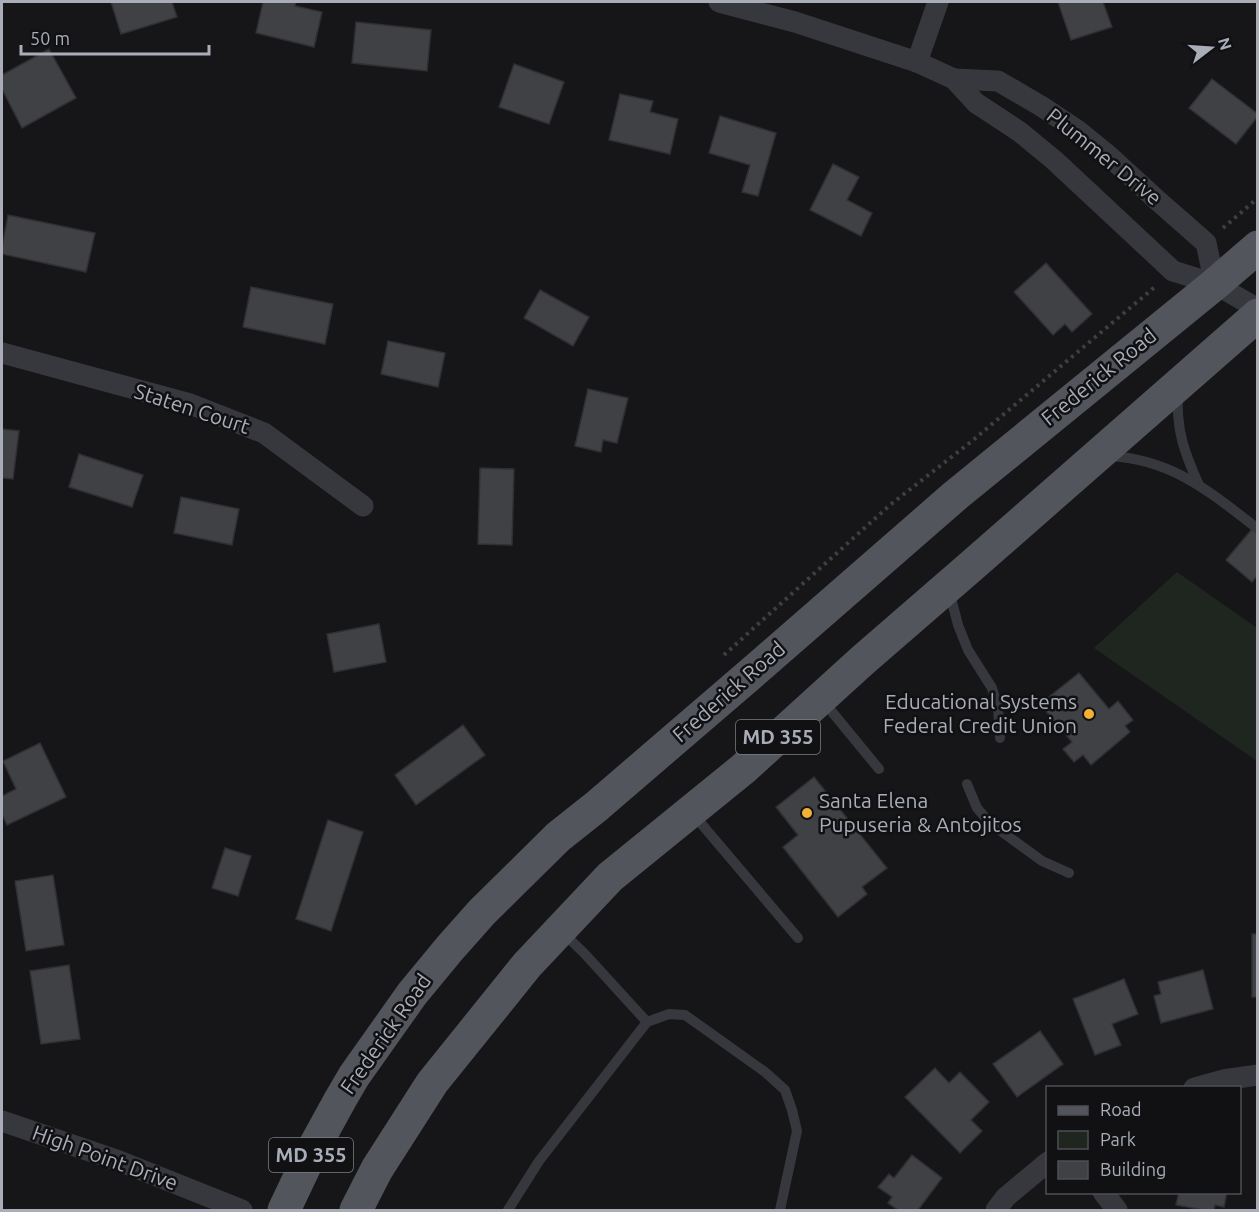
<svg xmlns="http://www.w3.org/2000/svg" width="1259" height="1212" font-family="Ubuntu,sans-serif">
  <rect width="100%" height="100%" fill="#161618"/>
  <polygon fill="#1e261f" points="1177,572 1257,628 1257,761 1094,648"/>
  <g fill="#404145" stroke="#303034" stroke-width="1.5">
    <polygon points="111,2 172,2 177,17 121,34"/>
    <polygon points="263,2 296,2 295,6 322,12 314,47 256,33"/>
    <polygon points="1058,2 1103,2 1112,27 1071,40"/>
    <polygon points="356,22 431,30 427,71 352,63"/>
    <polygon points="49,49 76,98 22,128 2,89 2,75"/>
    <polygon points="514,64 564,82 549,124 499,107"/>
    <polygon points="1212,79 1258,114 1258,116 1236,144 1189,108"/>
    <polygon points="620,94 653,101 650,112 678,119 670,154 609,140"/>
    <polygon points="720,116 776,133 758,196 742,192 750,165 709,153"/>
    <polygon points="833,164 859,177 847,200 872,213 861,236 810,210"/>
    <polygon points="8,215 95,233 86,272 2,254 2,247"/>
    <polygon points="1046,263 1092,314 1072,332 1065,324 1053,335 1014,292"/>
    <polygon points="251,287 333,304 325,344 243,327"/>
    <polygon points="540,290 589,317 573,346 524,318"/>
    <polygon points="388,341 445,353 438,387 381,374"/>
    <polygon points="588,389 628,398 617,443 603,440 601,452 575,446"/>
    <polygon points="2,429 19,431 13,479 2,478"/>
    <polygon points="79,454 143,475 132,507 69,487"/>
    <polygon points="480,468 514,469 512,545 478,544"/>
    <polygon points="181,497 239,509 232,545 174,533"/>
    <polygon points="1258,522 1258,575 1252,582 1226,560"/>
    <polygon points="379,624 386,662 334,672 327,634"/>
    <polygon points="1079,673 1109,709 1118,701 1133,720 1125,726 1130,732 1091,765 1083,755 1074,762 1063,749 1072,742 1040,704"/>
    <polygon points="463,725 485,755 416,805 395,775"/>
    <polygon points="40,743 66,797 7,825 2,814 2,796 16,789 3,761"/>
    <polygon points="814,777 887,868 862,887 867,894 838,917 783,847 798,835 776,807"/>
    <polygon points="328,820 363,832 331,931 296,919"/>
    <polygon points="225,848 251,856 238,896 212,888"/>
    <polygon points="53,875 64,945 26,951 15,881"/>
    <rect x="1252" y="934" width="6" height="63"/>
    <polygon points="69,965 80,1039 41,1044 30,971"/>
    <polygon points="1203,970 1213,1009 1161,1023 1154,996 1161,994 1158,982"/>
    <polygon points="1124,979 1138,1014 1112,1024 1121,1045 1095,1055 1073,999"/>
    <polygon points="1040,1031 1063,1064 1017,1097 993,1064"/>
    <polygon points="935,1068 949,1083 960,1072 989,1102 971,1120 982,1131 960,1153 905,1097"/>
    <polygon points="912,1155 942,1178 918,1210 898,1210 888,1203 892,1197 878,1187 889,1174 894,1178"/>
    <polygon points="1179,1192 1227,1192 1224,1207 1215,1205 1214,1210 1203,1210 1176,1205"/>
  </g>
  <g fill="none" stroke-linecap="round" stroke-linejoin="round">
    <g stroke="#3d3f44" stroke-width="4" stroke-dasharray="3 4.5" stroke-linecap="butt">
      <polyline points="1223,228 1258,198"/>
      <polyline points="724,655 890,505 972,441 1156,286"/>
    </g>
    <g stroke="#37383d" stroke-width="10">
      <path d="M 1178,393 C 1176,430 1184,452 1199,485"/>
      <path d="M 1109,456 C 1172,459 1210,492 1258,529"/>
      <polyline points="949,590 958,625 968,650 992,688 998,708 1000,738"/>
      <polyline points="823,701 879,769"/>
      <polyline points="967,784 977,808 990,823 1042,861 1069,873"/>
      <polyline points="693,814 798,938"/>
      <polyline points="562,932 584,953 647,1022"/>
      <polyline points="508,1210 539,1161 647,1022 669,1014 685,1015 765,1072 785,1090 792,1110 797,1131 780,1210"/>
    </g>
    <g stroke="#37383d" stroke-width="21">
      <polyline points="719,2 795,22 917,62 954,79 976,103 1020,132 1054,160 1173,271 1215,284 1258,309"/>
      <polyline points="917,62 938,2"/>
      <polyline points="954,79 998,81 1041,106 1077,130 1109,156 1157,200 1206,243 1215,284"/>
      <polyline points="2,353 190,404 264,433 363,506"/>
      <polyline points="1194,1088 1223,1080 1258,1075"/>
      <polyline points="2,1121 119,1161 242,1210"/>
      <polyline points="1103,1192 1117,1210"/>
      <polyline points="996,1210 1006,1197 1048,1162"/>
    </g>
    <g stroke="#53555c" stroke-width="33">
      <polyline points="284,1210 312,1151 340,1100 354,1076 412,994 450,948 482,912 558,837 597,806 754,671 956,495 1215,284 1258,247"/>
      <polyline points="356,1210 377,1169 432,1083 527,965 610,877 743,769 863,660 968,569 1258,315"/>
    </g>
  </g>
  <g fill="#f2b134" stroke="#111113" stroke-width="2">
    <circle cx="1089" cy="714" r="6"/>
    <circle cx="807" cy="813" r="6"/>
  </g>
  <g text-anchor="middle" stroke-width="5" stroke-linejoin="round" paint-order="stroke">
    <g fill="#111113" stroke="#7b7e86" stroke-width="1.5">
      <rect x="736" y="720" width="84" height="34" rx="4.5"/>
      <rect x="269" y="1138" width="84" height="34" rx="4.5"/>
    </g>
    <g font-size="20" font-weight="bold" fill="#a8adb8">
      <text x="778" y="744">MD 355</text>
      <text x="311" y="1162">MD 355</text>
    </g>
    <g font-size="21" fill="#a8adb8" stroke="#111113">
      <text transform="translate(1104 157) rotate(39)" y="7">Plummer Drive</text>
      <text transform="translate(1099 377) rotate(-39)" y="7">Frederick Road</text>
      <text transform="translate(192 409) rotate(18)" y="7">Staten Court</text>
      <text transform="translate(729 692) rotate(-41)" y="7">Frederick Road</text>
      <text transform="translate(386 1034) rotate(-55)" y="7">Frederick Road</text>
      <text transform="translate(105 1158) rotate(20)" y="7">High Point Drive</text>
    </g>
    <g font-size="21" fill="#a8adb8" stroke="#111113" text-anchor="end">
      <text x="1077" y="709">Educational Systems<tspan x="1077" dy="24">Federal Credit Union</tspan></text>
      <text x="819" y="808" text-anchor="start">Santa Elena<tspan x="819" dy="24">Pupuseria &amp; Antojitos</tspan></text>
    </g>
  </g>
  <rect width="1259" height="1212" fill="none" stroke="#a8adb8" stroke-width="6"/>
  <rect x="1046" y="1086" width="195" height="108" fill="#111113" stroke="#4d4f55" stroke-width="1.5"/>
  <rect x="1058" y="1106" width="30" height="9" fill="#53555c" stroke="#4d4f55" stroke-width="1.5"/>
  <text x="1100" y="1116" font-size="18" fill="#a8adb8">Road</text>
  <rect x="1058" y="1131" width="30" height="18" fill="#1e261f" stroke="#4d4f55" stroke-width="1.5"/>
  <text x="1100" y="1146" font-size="18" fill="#a8adb8">Park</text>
  <rect x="1058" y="1161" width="30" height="18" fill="#404145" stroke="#4d4f55" stroke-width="1.5"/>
  <text x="1100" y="1176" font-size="18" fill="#a8adb8">Building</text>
  <g transform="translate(1211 48) rotate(73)" stroke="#111113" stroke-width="4.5" paint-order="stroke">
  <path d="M0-4.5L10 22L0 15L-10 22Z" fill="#a8adb8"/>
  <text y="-9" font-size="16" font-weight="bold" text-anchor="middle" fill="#a8adb8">N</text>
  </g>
  <path d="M21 45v9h188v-9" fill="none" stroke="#a8adb8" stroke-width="3"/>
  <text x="30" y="45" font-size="18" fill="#a8adb8" stroke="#111113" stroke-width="4.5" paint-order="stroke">50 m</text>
</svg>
